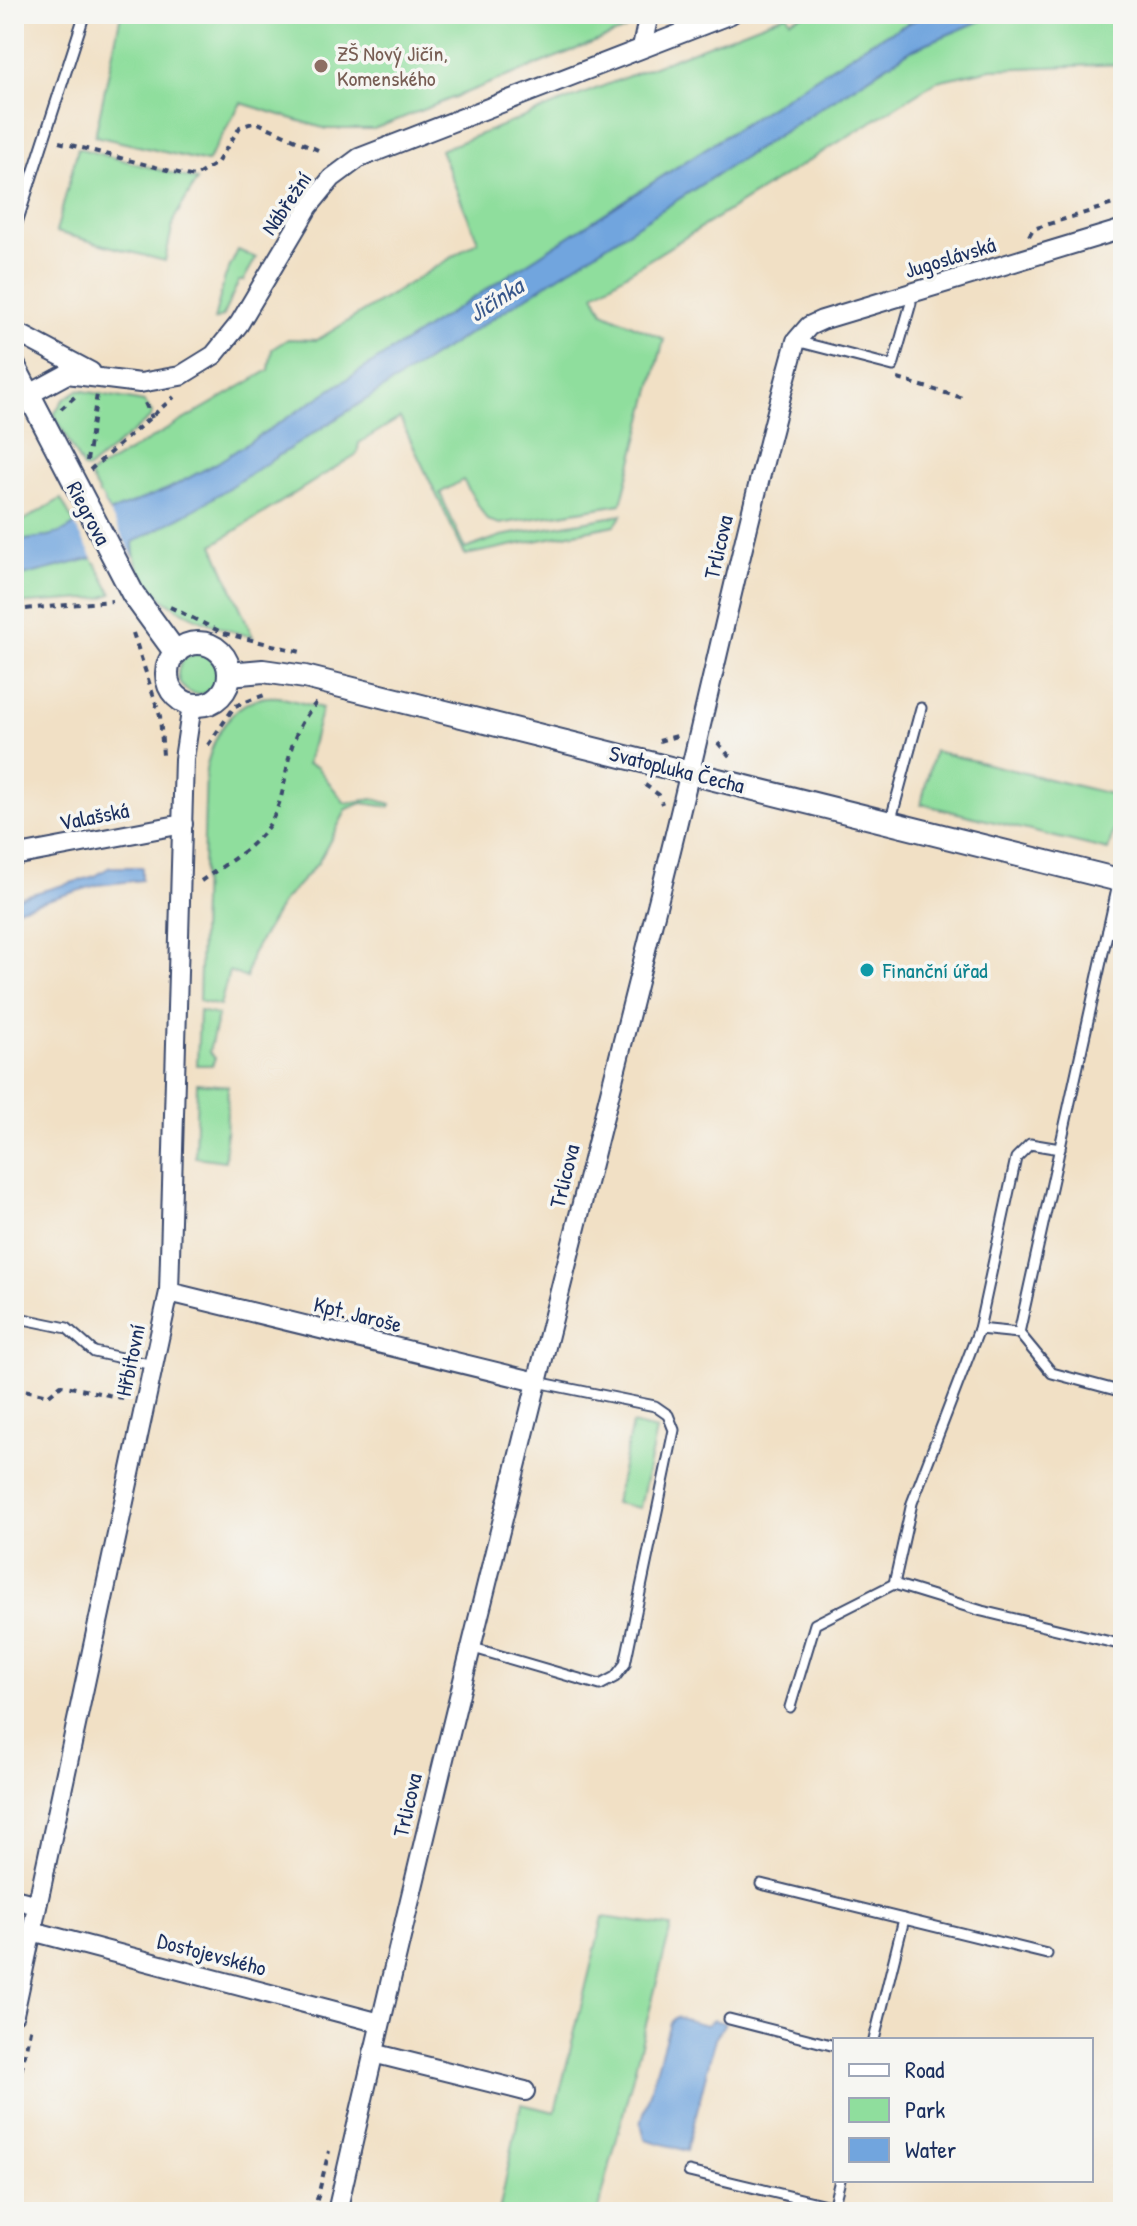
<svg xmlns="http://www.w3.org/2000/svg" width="1137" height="2226" font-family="'Patrick Hand',sans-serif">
  <rect width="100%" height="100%" fill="#f6f6f2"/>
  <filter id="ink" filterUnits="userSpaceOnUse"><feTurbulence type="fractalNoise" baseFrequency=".0125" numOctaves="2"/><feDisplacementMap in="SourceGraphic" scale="16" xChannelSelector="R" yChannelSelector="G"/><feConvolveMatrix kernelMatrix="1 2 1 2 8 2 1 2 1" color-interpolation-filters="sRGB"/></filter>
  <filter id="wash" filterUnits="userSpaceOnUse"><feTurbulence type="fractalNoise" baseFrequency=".006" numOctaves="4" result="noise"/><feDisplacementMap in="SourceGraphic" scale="32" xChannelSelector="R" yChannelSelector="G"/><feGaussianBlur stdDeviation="1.8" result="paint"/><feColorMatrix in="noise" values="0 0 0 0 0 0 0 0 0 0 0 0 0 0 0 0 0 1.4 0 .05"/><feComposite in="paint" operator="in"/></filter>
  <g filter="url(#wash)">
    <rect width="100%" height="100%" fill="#f1e0c5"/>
    <g fill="#8fde9d" stroke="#55867e" stroke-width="2">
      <polygon points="121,14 628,14 625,30 374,129 326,129 241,103 207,162 95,136"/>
      <polygon points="787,14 790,20 804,14 927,14 871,42 217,463 168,489 109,513 89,475 269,370 272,349 288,339 317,340 478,241 440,150"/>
      <path d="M 1049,14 L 1123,14 L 1123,64 L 991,69 L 937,81 L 594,294 L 603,312 L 664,339 L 621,504 L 500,524 L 487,520 L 463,480 L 440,493 L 465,549 L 501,536 L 622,515 L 615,525 L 465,555 L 400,418 L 359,443 L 357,454 L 213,545 L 253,637 C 206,625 134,602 133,542 L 197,508 L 911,50 L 987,18 Z"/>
      <polygon points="78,148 197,180 174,219 165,261 56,232"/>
      <polygon points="238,250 256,258 243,281 239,281 222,317 214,320 225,277"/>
      <polygon points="78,390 144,402 152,413 151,417 88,469 83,468 54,414 63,400"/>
      <polygon points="61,499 76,527 56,535 14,542 14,526"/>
      <polygon points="93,558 112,594 101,598 14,604 14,578"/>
      <circle cx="198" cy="674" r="20"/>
      <path d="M 279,697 L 322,708 L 307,764 L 317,767 L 345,803 L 374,799 L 391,804 L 390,807 L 362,803 L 347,809 L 318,863 L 283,901 L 252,954 L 246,978 L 229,971 L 220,1006 L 199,1001 L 206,769 C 214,733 235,693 279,697 Z"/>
      <polygon points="934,751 1123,797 1123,824 1116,823 1108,850 921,804"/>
      <polygon points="199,1011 218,1015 209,1052 215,1058 212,1065 197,1065"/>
      <polygon points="197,1083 228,1086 225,1161 195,1157"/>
      <polygon points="632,1424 656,1430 640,1508 615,1503"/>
      <polygon points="603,1917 671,1927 598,2212 499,2212 521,2104 555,2112"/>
    </g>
    <g fill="#71a5de" stroke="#466a9e" stroke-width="2">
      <path d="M 927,14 L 1049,14 L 987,18 L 911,50 L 197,508 L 133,542 L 133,556 L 93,558 L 14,578 L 14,542 C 63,534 67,536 102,499 L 110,512 L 168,489 L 217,463 L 871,42 Z"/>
      <polygon points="110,867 142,867 142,880 97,885 14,910 14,899 95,876"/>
      <polygon points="676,2017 706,2025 713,2020 725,2023 715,2038 687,2151 645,2139 641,2123 670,2022"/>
    </g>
    <polygon fill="#f1e0c5" points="100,495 135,560 95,562 74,523"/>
  </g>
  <g filter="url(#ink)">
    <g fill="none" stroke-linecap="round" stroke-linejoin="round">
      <g stroke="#3b4a6d" stroke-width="13">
        <g id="service">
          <polyline points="14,232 84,16 78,14"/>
          <polyline points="796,341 893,366 911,303 908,294"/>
          <polyline points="890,823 921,708"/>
          <polyline points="1119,880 1019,1333 1052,1373 1123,1392"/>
          <polyline points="1108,931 1123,935"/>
          <polyline points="14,1317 67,1328 94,1352 153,1365"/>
          <polyline points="979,1329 1016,1158 1030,1144 1060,1149"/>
          <polyline points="894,1584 912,1503 979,1329 1019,1333"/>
          <polyline points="470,1647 600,1685 615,1677 625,1664 674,1430 668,1415 655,1406 537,1382"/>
          <polyline points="790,1707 815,1624 894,1584 982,1611 1123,1645"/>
          <polyline points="761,1884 1047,1954"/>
          <polyline points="729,2019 835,2046"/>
          <polyline points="874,2040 904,1919"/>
          <polyline points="689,2172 855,2212"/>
          <polyline points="832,2212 840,2180"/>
        </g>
      </g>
      <g stroke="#3b4a6d" stroke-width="22">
        <g id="minor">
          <polyline points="642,47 649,14"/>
          <polyline points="14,331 91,372"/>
          <polyline points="30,394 67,374 140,383 180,376 214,355 239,324 309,206 332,178 359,158 731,14"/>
          <polyline points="14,856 183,824"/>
          <polyline points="169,1292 537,1382"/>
          <polyline points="14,1899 37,1905"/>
          <polyline points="32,1931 380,2023"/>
          <polyline points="14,2014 169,1292 184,759 192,705"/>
          <polyline points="373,2053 525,2091"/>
          <path d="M 337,2212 C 436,1777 546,1346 655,914 C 704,723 743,531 796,341 L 809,326 L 822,320 L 1123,229"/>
        </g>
      </g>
      <g stroke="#3b4a6d" stroke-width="26">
        <g id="tertiary">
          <polyline points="14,366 133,594 176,653"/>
          <circle cx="198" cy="674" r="31"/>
          <polyline points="229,674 263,671 305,677 1123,881"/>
        </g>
      </g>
      <g stroke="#3b4a6d" stroke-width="4" stroke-dasharray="6 6" stroke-linecap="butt">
        <polyline points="59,142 194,177 217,163 240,127 256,122 318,150"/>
        <polyline points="1029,236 1033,229 1123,201"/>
        <polyline points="898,379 966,399"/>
        <polyline points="145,403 152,418"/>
        <polyline points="61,409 78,394"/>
        <polyline points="87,461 97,394"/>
        <polyline points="90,470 174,397"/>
        <polyline points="170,607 223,633 305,653"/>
        <polyline points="14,610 112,601"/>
        <polyline points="133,633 160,716 163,755"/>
        <polyline points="659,741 680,735"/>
        <polyline points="718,743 733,760"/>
        <polyline points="208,745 235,706 267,694"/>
        <polyline points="645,785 659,795 662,804"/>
        <path d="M 201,881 C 225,864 258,846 272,820 C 294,777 278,749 316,703"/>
        <polyline points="14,1388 49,1395 61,1385 127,1399"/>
        <polyline points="14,2105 31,2025"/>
        <polyline points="314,2212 329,2151"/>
      </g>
      <use href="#service" stroke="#fff" stroke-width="9"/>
      <use href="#minor" stroke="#fff" stroke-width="18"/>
      <use href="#tertiary" stroke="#fff" stroke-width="22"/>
    </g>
  </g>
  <circle fill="#8d6e63" stroke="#f6f6f2" stroke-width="3" cx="321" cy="66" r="8"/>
  <circle fill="#0f9aa8" stroke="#f6f6f2" stroke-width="3" cx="867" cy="970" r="8"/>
  <g text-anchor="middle" stroke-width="7" stroke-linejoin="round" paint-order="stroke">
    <g font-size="22" fill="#785e54" stroke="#f6f6f2" text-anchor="start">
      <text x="337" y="61">ZŠ Nový Jičín,<tspan x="337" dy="25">Komenského</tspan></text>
    </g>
    <g font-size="22" fill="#1b2f5e" stroke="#f6f6f2">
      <text transform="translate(286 203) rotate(-56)" y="8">Nábřežní</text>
      <text transform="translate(950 257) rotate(-17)" y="8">Jugoslávská</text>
      <text transform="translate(89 513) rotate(62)" y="8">Riegrova</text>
      <text transform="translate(718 547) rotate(-77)" y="8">Trlicova</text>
      <text transform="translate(677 769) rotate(14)" y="8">Svatopluka Čecha</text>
      <text transform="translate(94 816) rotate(-11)" y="8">Valašská</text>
      <text transform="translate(564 1176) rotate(-76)" y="8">Trlicova</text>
      <text transform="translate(358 1314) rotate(14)" y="8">Kpt. Jaroše</text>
      <text transform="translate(130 1360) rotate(-78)" y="8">Hřbitovní</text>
      <text transform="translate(407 1805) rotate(-77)" y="8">Trlicova</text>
      <text transform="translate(212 1954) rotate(15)" y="8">Dostojevského</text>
    </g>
    <g font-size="22" fill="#0d838f" stroke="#f6f6f2" text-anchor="start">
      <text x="883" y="978">Finanční úřad</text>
    </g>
    <g font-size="24" font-style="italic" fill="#39588b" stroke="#f6f6f2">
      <text transform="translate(496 300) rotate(-33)" y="8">Jičínka</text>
    </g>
  </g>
  <rect width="1137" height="2226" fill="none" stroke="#f6f6f2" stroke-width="48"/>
  <rect x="833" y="2038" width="260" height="144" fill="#f6f6f2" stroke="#9ea6b7" stroke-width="2"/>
  <rect x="849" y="2064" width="40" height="12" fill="#ffffff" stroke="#9ea6b7" stroke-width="2"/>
  <text x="905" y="2078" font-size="24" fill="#1b2f5e">Road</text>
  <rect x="849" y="2098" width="40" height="24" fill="#8fde9d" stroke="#9ea6b7" stroke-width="2"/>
  <text x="905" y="2118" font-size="24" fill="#1b2f5e">Park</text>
  <rect x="849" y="2138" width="40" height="24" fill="#71a5de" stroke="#9ea6b7" stroke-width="2"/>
  <text x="905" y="2158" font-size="24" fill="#1b2f5e">Water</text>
</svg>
